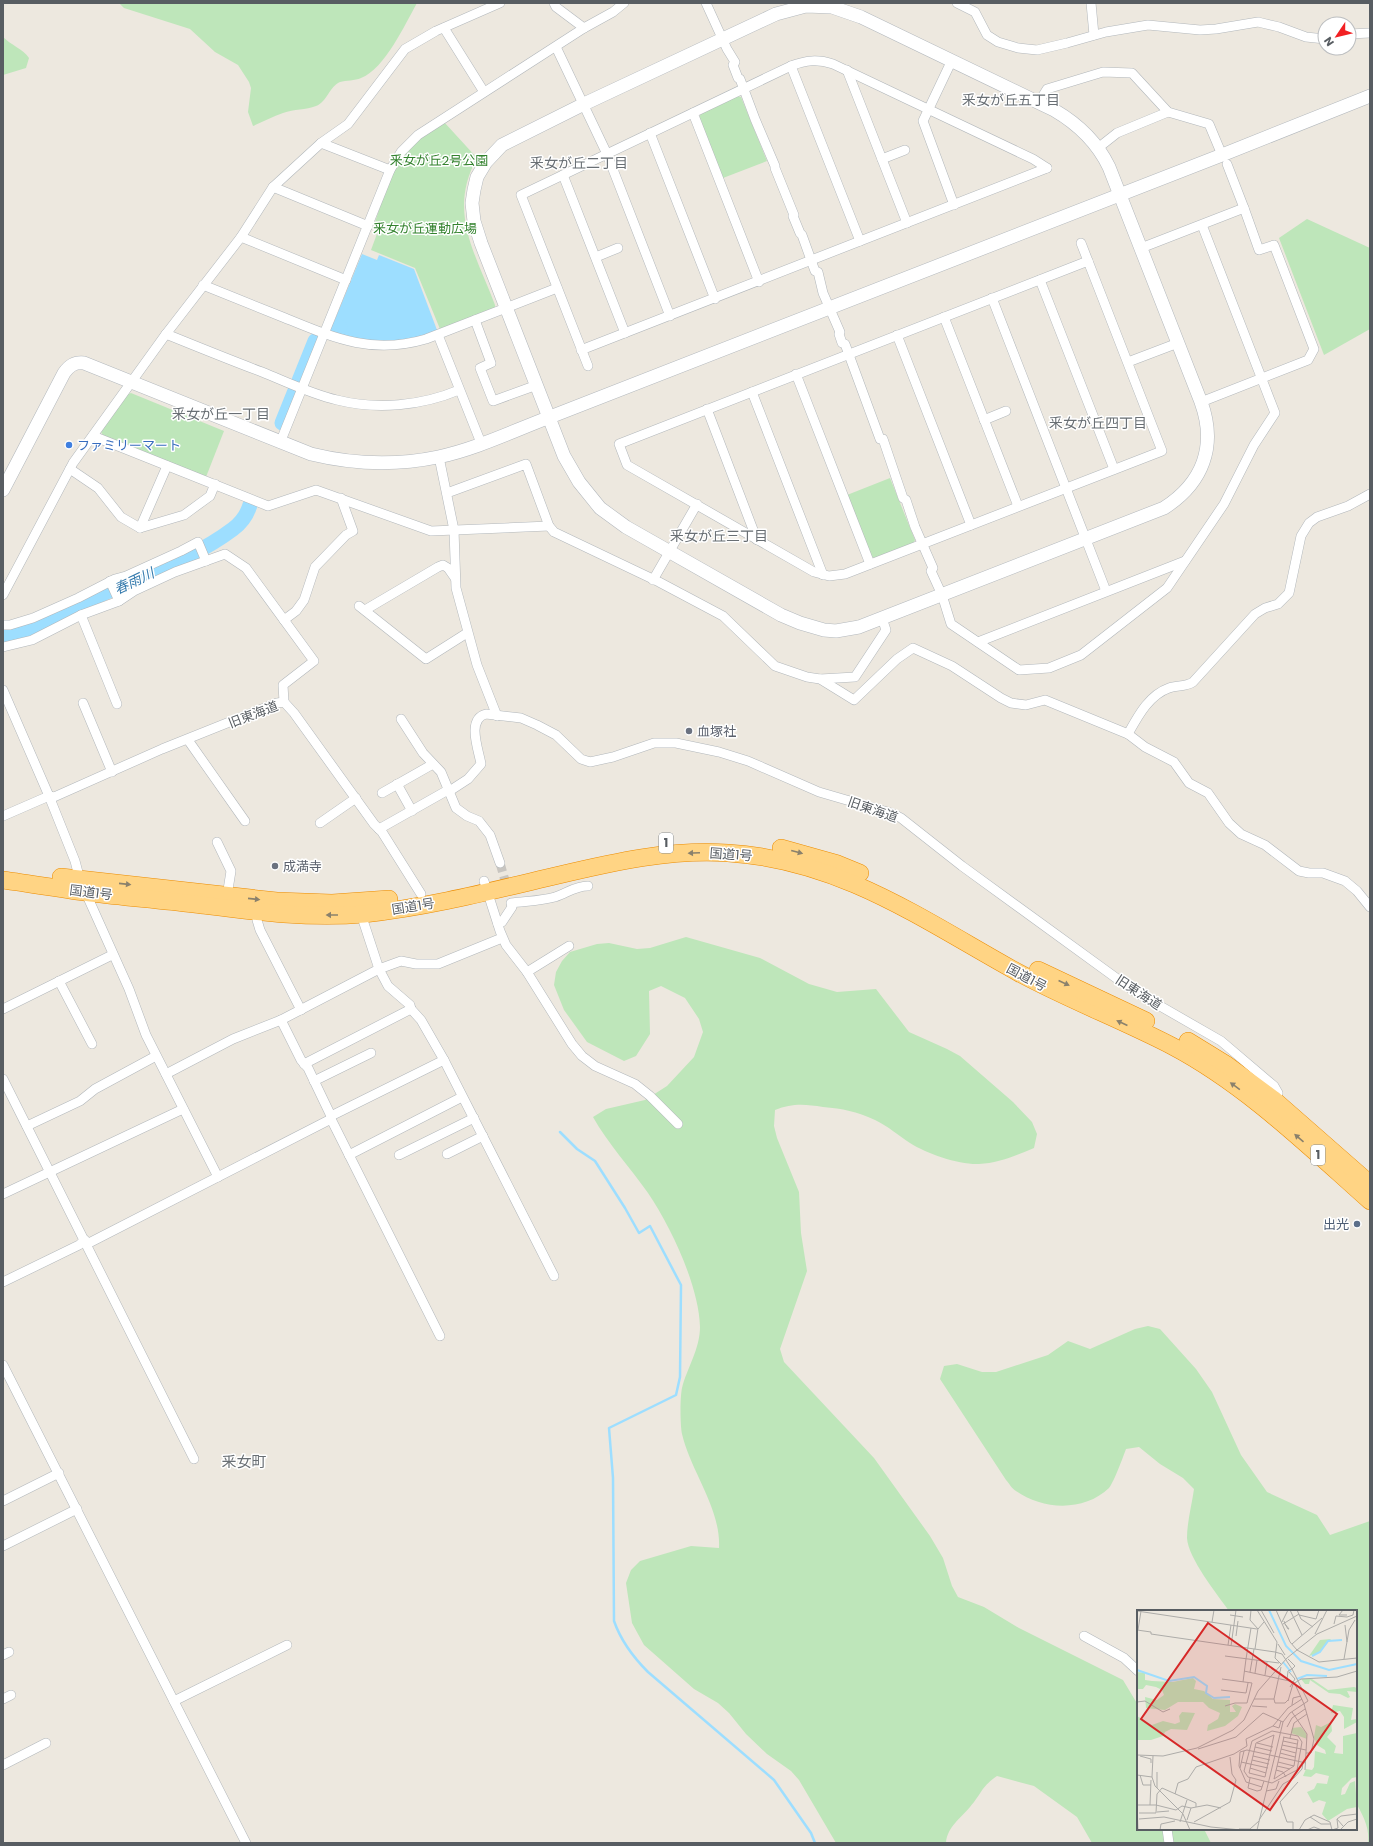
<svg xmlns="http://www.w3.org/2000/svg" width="1373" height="1846" font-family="Poppins,'Noto Sans JP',sans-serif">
  <rect width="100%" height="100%" fill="#ede8df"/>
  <g fill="#bee6ba">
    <path d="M 119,3 L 417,3 C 405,24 385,69 361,78 C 355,81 346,80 340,82 C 329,87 327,102 316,106 C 306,110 294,109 283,113 C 273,116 263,122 253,126 L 248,112 L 251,88 L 249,82 L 238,65 L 215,52 L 190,29 L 124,8 Z"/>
    <path d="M 3,37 C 11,45 23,49 29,58 L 26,68 L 3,75 Z"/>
    <polygon points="737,96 741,97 767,161 723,178 699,118 701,113"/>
    <path d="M 444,122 L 477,158 C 447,212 476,254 495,305 L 495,308 L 440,329 L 415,268 L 371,250 L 378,231 L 373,228 C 384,198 391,161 416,141 C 425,134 435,128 444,122 Z"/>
    <polygon points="1307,219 1370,248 1370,329 1324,355 1279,238"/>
    <polygon points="131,393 224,431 206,477 103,435 101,432 126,395"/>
    <polygon points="890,478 915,540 913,544 876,559 871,556 847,495"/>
    <path d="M 686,937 L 760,958 L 809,984 L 837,992 L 876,989 L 909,1032 L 947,1049 L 960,1056 L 1013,1102 L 1032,1122 L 1037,1134 L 1034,1148 C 1017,1155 999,1163 979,1164 C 960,1165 927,1154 910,1143 C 899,1136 888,1126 875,1120 C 856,1111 843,1109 823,1107 C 805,1104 792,1103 775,1110 L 774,1126 L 777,1138 L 799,1192 L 801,1233 L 807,1271 L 780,1349 L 784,1362 L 874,1458 L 930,1536 L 943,1558 L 952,1586 L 958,1597 L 984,1607 L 1019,1628 L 1123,1680 L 1138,1705 L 1138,1829 L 1204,1829 L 1211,1843 L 1092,1843 L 1077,1817 L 1034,1786 L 997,1776 C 981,1787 982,1793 970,1807 C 961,1818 947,1827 946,1843 L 836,1843 L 799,1780 L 791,1771 L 767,1754 L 746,1734 L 729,1713 L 718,1703 L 694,1689 L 644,1645 L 632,1623 L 626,1583 L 631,1570 L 640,1561 L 691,1546 L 719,1548 C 721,1508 691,1472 682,1434 C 680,1423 680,1398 682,1388 C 687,1368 700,1349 700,1327 C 699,1286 671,1227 648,1193 C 630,1167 608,1144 593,1117 L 606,1109 L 645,1100 L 667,1086 L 694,1057 L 703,1032 L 699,1019 L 685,998 L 661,986 L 649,991 L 650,1034 L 636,1056 L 624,1061 L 587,1042 L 564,1010 L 554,985 L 556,972 L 562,961 L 570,952 L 597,944 L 609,943 L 637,949 L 650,948 Z"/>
    <path d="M 1148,1326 L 1160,1329 L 1196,1369 L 1212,1392 L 1241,1455 L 1267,1492 L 1317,1515 L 1330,1535 L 1370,1521 L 1370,1843 L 1368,1843 C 1370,1829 1363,1815 1356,1803 L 1356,1611 L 1229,1611 C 1217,1594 1188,1558 1187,1538 C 1187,1522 1192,1504 1194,1489 L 1183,1478 L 1160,1464 L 1139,1447 L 1126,1449 C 1123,1457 1114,1482 1109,1488 C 1084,1512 1043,1510 1016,1491 C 1012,1489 1009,1483 1006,1480 L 940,1379 L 944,1366 L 957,1364 L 982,1372 L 996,1372 L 1048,1355 L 1068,1341 L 1090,1349 L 1135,1329 Z"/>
  </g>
  <path fill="#9ddeff" d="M 362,254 L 377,260 L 379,255 L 414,269 L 437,330 C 401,345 373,343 336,334 L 337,328 L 333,324 Z"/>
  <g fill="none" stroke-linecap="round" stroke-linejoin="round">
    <path stroke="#9ddeff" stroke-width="2.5" d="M 560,1132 L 577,1149 L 595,1161 L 625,1208 L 639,1233 L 650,1226 L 681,1285 L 680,1377 L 676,1395 L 609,1428 L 613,1478 L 614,1621 C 621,1641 633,1657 648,1672 L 774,1780 L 811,1833 L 815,1843"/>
    <g stroke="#9ddeff" stroke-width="15">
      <polyline points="334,330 340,327"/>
      <polyline points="282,423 315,341 318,339"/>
      <path d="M 3,635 C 32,633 70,609 96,597 C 142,575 192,560 233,529 C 241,523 247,515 250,505"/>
    </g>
    <polyline stroke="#c8c5c0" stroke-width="9" stroke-dasharray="9 4.5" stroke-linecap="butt" points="500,863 508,891"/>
    <g stroke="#b2b7bb" stroke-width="10">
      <g id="street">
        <polyline points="554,3 556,7 584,28"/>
        <polyline points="706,3 727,49 735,62 733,65 738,78 740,79 755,119 775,166 775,168 794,215 793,216 800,233 802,235 815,271 818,272 823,293 840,332 839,334 842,343 845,344 880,439 883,439 903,498 906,500 915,527 933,568 931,571 942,595 951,624 1019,670 1049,668 1081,655 1167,588 1224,504 1254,445 1275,413 1202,225"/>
        <polyline points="957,3 975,12 987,35 998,42 1018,48 1037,50 1067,43 1106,32 1148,25 1200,30 1216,29 1258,22 1279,27 1306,37 1325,39"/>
        <polyline points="1091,3 1094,35"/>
        <polyline points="444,28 484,92"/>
        <polyline points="1349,34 1370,33"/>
        <polyline points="556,47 607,154 670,316"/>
        <polyline points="952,60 923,121 954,205"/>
        <polyline points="791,66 860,241"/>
        <polyline points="847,70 907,223"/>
        <polyline points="1039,102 1047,89 1103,72 1132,73 1168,112 1209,124 1222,155"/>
        <polyline points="693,113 759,282"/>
        <polyline points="650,133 715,299"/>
        <polyline points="321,143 390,170"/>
        <polyline points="1098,148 1117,133 1168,112"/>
        <polyline points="882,159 905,150"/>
        <polyline points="1227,164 1244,208"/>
        <polyline points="563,175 625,333"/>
        <polyline points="273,187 368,226"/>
        <polyline points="241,237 346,280"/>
        <polyline points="1081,243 1088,261"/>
        <polyline points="1141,248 1244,208 1259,250 1274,245 1314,349 1308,360 1201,402"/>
        <polyline points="596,257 618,248"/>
        <polygon points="1088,261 1162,451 845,574 829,576 814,572 627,465 619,444"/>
        <polyline points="1040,280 1114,469"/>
        <path d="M 203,285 C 230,296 257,307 285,318 C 334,338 372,355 426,339 L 557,288"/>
        <polyline points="992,298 1106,591"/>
        <polyline points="944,317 1018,506"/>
        <polyline points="475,320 491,363 480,368 493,401 537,385"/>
        <path d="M 166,334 C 198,347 230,360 262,372 C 287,382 311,394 337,400 C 377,410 421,406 459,390"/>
        <polyline points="438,335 481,443"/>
        <polyline points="897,335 971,525"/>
        <polyline points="581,350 1047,168"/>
        <polyline points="1128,362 1178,343"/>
        <path d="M 588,366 L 521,195 L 791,66 C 806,60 818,59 833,64 L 1033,159 L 1047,168"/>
        <polyline points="796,374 870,564"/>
        <polyline points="752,392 823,575"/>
        <polyline points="707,409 757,540"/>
        <polyline points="984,420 1006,411"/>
        <polyline points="93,436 268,506 316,490 431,531 549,526"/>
        <polyline points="280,443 390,170 401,152 418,135 584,28 613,12 624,3"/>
        <polyline points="439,457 454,530 456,588 477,665 497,716"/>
        <polyline points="70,469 98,488 121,517 140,528 184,515 210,496 215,484"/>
        <polyline points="447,493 526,464 549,526 554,532 659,582 723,616 775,666 807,677 820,679 854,700 897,659 913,648 952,666 1001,698 1011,703 1026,705 1045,700 1128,734 1145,747 1174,762 1189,783 1208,793 1229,823 1241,834 1265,845 1299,871 1309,873 1323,873 1345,881 1357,891 1370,907"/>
        <polyline points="140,528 167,466"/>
        <polyline points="653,580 697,504"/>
        <polyline points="110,581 119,601"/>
        <polyline points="3,595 73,463 166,334 241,237 273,187 321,143 348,124 405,49 436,31 500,3"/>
        <polyline points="359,606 426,659 467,633"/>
        <polyline points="365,610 438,567 443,565 448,568 455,578"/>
        <polyline points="81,615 117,704"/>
        <polyline points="284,620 296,611 304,600 315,567 346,535 353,531 341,498"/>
        <polyline points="3,625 10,625 33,618 78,598 115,579 126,576 181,551 198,542 206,561"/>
        <polyline points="978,642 1185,561"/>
        <polyline points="3,647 32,640 81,615 119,601 134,591 175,572 225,554 246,568 314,661 283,685 284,702"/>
        <polyline points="820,679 855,677 886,630 882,618"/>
        <polyline points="3,690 49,796 75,861 80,880 129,989 146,1035 218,1177"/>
        <polyline points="83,703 112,772"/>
        <polyline points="401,719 423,753 441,772 456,808 467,816 479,821 490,835 500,863"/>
        <path d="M 1128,734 C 1138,716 1149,695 1169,688 C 1177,685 1186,687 1193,682 L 1255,614 L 1265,608 L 1278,604 L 1289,593 L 1301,536 L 1309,523 L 1317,517 L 1348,506 L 1370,494"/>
        <polyline points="188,740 245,821"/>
        <polyline points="397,784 412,811"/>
        <path d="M 448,792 L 468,779 L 481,764 C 479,751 466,719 486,714 L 521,718 L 537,725 L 556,735 L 581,759 L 590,762 L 613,757 L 654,743 L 676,743 L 719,752 L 748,761 L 819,792 L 891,813 L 901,818 L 962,866 L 1134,991 L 1221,1041 L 1274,1086 L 1278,1093 L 1272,1100"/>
        <polyline points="382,793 433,764"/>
        <polyline points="3,816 49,796 54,797 162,749 277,703 284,702 294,713 374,824 382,832 421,894"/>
        <polyline points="320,823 356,798"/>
        <polyline points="379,829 448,790"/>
        <polyline points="217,842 231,871 227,896"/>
        <polyline points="484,881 500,931 506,945 527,972 572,1044 582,1056 595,1066 635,1084 650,1096 678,1124"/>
        <polyline points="360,911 379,969 388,986 410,1005 411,1009"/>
        <polyline points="258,912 257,920 260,930 301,1010"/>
        <path d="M 498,924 L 502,922 L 512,907 L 511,903 C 526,901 541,901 555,897 C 567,893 575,886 588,886"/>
        <polyline points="527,972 569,946"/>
        <polyline points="59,981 92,1044"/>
        <polyline points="3,1009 112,955"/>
        <polyline points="304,1064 411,1009 421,1020 444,1060 554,1276"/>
        <polyline points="166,1074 233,1039 281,1020"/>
        <polyline points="3,1079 194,1459"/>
        <polyline points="314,1081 371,1053"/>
        <polyline points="331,1116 444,1060"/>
        <polyline points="27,1126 80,1101 95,1089 156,1056"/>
        <polyline points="447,1154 483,1136"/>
        <polyline points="349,1155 462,1097"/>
        <polyline points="399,1155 474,1118"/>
        <polyline points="3,1194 183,1109"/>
        <polyline points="87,1244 331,1119"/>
        <polyline points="3,1282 79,1245 85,1240"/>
        <polyline points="440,1336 331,1119 331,1116 308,1068 301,1060 281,1020 379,969 401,961 416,964 438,964 502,938"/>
        <polyline points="3,1365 246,1843"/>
        <polyline points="3,1501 59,1473"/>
        <polyline points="3,1546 77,1509"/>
        <polyline points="1084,1636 1124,1658 1138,1671"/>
        <polyline points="3,1655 9,1652"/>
        <polyline points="3,1699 11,1695"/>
        <polyline points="174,1701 287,1645"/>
        <polyline points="3,1765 46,1743"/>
        <polyline points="1167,1829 1169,1843"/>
      </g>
    </g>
    <g stroke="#b3b8bd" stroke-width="14">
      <g id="secondary">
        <path d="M 806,6 L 832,7 L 861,17 L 1054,110 C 1078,124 1097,142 1109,167 L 1201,402 C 1217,446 1203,483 1164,508 L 859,627 L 836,631 L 824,630 L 800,623 L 781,615 L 626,527 L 600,508 L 579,482 L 564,456 L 481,243 L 474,221 L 472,203 L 474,190 L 477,177 L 486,162 L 502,145 L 584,104 L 776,14 Z"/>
        <path d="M 3,490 L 64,373 C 69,366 74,362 84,363 L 311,454 C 352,464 395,466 438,457 C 476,449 513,431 550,417 L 1222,155 L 1370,96"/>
      </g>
    </g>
    <g stroke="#ec8c00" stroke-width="18">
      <g id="highway">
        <polyline points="781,848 838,864 860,873"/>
        <polyline points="61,877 277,901 332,903 389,899"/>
        <path d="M 3,880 C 32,884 62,889 91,893 C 125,897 160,900 194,904 C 250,911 307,919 364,914 C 430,907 495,890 559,875 C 614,862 671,849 728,853 C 841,860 923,920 1019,973 C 1069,1000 1122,1020 1172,1046 C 1246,1085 1308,1146 1370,1201"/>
        <polyline points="1038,970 1146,1021"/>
        <polyline points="1188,1041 1227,1065 1273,1099 1370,1184"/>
      </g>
    </g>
    <use href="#street" stroke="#fff" stroke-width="9"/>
    <use href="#secondary" stroke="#fff" stroke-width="13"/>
    <use href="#highway" stroke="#ffd484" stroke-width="17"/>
  </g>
  <defs><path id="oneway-solid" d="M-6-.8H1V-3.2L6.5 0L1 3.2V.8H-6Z"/></defs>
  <g fill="#8a816c">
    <use href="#oneway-solid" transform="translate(797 852) rotate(15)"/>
    <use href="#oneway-solid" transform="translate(694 853) rotate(178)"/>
    <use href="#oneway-solid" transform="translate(125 884) rotate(6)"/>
    <use href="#oneway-solid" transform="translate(254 899) rotate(6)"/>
    <use href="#oneway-solid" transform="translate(332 915) rotate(180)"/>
    <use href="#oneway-solid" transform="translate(1064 983) rotate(25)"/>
    <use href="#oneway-solid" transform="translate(1122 1023) rotate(-155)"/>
    <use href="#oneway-solid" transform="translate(1235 1086) rotate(-144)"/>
    <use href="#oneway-solid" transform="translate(1299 1138) rotate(-139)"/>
  </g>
  <circle fill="#3f7fe0" stroke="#fff" stroke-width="1.5" cx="69" cy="445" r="4"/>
  <g fill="#6b7280" stroke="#fff" stroke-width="1.5">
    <circle cx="689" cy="731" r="4"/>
    <circle cx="275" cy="866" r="4"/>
  </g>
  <circle fill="#5c6f8a" stroke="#fff" stroke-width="1.5" cx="1357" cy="1224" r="4"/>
  <g text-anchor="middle" stroke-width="3" stroke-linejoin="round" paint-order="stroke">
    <g fill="#fff" stroke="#8a8e91" stroke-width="1">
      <rect x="659" y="833" width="14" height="20" rx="3"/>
      <rect x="1311" y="1145" width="14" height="20" rx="3"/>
    </g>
    <g font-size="12" font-weight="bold" fill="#585d62">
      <text x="666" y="847">1</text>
      <text x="1318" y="1159">1</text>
    </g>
    <g font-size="13" fill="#33822e" stroke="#fff">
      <text x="439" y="165">釆女が丘2号公園</text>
      <text x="425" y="233">釆女が丘運動広場</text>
    </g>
    <g font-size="13" fill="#366cbe" stroke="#fff" text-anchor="start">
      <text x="77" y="450">ファミリーマート</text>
    </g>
    <g font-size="13" fill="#585d62" stroke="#fff">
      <text transform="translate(253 714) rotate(-21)" y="5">旧東海道</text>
      <text transform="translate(873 809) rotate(19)" y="5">旧東海道</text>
      <text transform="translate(731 854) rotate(4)" y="5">国道1号</text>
      <text transform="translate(91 892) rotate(7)" y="5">国道1号</text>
      <text transform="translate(413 906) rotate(-9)" y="5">国道1号</text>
      <text transform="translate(1027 977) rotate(28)" y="5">国道1号</text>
      <text transform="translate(1139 992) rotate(33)" y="5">旧東海道</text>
    </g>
    <g font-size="13" fill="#5b616d" stroke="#fff" text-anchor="start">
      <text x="697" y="736">血塚社</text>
      <text x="283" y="871">成満寺</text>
    </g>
    <g font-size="13" fill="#4e5e75" stroke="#fff" text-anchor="end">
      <text x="1349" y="1229">出光</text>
    </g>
    <g font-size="14" fill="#696f74" stroke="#fff">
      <text x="1011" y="105">釆女が丘五丁目</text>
      <text x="579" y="168">釆女が丘二丁目</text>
      <text x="221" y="419">釆女が丘一丁目</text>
      <text x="1098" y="428">釆女が丘四丁目</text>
      <text x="719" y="541">釆女が丘三丁目</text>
    </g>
    <g font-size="14" font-style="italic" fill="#347aad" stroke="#fff">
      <text transform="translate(134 581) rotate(-25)" y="5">春雨川</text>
    </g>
    <g font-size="15" fill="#696f74" stroke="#fff">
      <text x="244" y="1467">釆女町</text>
    </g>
  </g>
  <g transform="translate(1137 1610)">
    <rect width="220" height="220" fill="#ede8df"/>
    <path d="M 194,29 L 182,43 L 172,46 L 183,30 ZM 0,62 L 8,63 L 8,70 L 15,71 L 36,72 L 56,68 L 59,71 L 57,79 L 67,81 L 76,89 L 93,90 L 93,102 L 99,102 L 95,96 L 98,94 L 105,97 L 101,106 L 88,116 L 70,121 L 71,115 L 81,109 L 83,103 L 72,98 L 66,92 L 41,92 L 28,100 L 9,98 L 8,87 L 20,90 L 27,85 L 25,80 L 19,77 L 9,75 L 6,79 L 0,79 ZM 164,69 L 175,69 L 191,80 L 217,77 L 220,78 L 220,82 L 210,81 L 213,87 L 211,88 L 203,84 L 192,83 L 173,70 L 172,74 L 168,74 ZM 196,95 L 216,98 L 214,110 L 220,109 L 220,112 L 207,119 L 207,107 L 203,101 L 194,103 ZM 45,102 L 58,103 L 50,120 L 34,119 L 28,122 L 26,126 L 14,130 L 0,130 L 0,106 L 15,115 L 26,111 L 38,114 L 43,112 L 42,106 ZM 194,112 L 195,121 L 190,127 L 199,136 L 197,143 L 206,144 L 206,126 L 220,123 L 220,167 L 215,168 L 205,178 L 204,185 L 208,184 L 213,173 L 218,171 L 220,197 L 210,199 L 191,211 L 185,204 L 189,192 L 182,190 L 176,193 L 170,182 L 177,179 L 180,173 L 190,174 L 192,166 L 179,163 L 174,167 L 166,166 L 169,159 L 175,160 L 177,157 L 178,141 L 189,144 L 188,140 L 180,135 L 177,127 L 179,115 L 184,117 ZM 164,117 L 169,123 L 170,129 L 154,123 L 155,118 Z" fill="#bee6ba"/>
    <path fill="none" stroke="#9ddeff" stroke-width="2" d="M 132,0 L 149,36 L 164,51 L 192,60 L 220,54M 175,46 L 183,42 L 191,31 L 205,30M 146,52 L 154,62M 0,60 L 32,71 L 57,67 L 70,76 L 69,83 L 77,88 L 93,87M 160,69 L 170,65 L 190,66"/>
    <path fill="none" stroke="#adaca9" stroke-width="1" d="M 114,0 L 113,10 L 121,19 L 127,12M 120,0 L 140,32 L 138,48 L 144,54M 124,0 L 137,23M 139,0 L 153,32 L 160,40M 153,0 L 165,25M 160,0 L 164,9 L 176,17M 206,0 L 202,5 L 210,5M 0,1 L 120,19M 93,5 L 106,7M 162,5 L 179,9 L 182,0M 147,11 L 148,14 L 151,19 L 152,19 L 148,14M 75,12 L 77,0M 145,12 L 151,0M 146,14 L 162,4M 197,14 L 199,6 L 210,7 L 216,5 L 217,0M 208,15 L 210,32M 0,20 L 14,22 L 14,24 L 138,42M 1,20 L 4,1M 178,24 L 190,0M 99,26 L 101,11M 141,34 L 148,45M 155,34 L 185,8M 91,35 L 94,15M 94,36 L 99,0M 118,39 L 121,18M 160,40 L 182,52 L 220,48M 138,42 L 145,44 L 155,59 L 158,56 L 151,49M 88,46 L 142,53M 109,49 L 114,18M 207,49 L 212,20 L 218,10M 107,61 L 157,72 L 167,94 L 177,129 L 174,143 L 169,143M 113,62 L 117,39M 152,62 L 158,69 L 153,77M 118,63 L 120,50M 128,65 L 130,52M 85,69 L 115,73 L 110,93M 106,72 L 109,49M 84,80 L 109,83 L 111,73M 117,89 L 137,89 L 144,57M 137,89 L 138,93 L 148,93 L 151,90M 151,91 L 156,74 L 164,69 L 200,67 L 220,61M 0,92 L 8,91 L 26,102 L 33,99M 155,95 L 156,88 L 164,86M 88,96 L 98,93 L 110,93M 115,96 L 130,97M 155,102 L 170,124 L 168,160M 126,103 L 146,112M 136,116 L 142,118 L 144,111M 150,117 L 155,108 L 168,99M 135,121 L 161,126 L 165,132 L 160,160 L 135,173 L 111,167 L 107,161 L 115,131 ZM 137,125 L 128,167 L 112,163 L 119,133 ZM 153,128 L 157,113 L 170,104M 146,131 L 160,134M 120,133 L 136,137M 145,135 L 169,140M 118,137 L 135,141M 61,139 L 99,127 L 126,103M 144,139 L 159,143M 143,143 L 158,147M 0,145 L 26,146 L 60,138 L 96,120 L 107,110 L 121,81 L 150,48 L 180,24 L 220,6M 3,146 L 14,149 L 14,153M 16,146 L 15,167 L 18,176 L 46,204 L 53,220M 116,146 L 133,150M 115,150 L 132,154M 104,152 L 131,158M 141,152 L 157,156M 140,156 L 153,159M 103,158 L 107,141M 113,158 L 129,163M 139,160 L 146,162 L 149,167M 0,165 L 15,167M 3,165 L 6,175 L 14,175M 113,168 L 111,178 L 120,181 L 124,180 L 127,171M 137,169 L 157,156 L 161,130 L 146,127M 137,169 L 147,127M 125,177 L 109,172 L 102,156 L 103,142 L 110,140 L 169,153M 20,178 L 20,162M 129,181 L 139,179 L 142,171M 38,184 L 41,173 L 51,169 L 59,157 L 97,144 L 110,136 L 109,129 L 136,116 L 151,98 L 165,89M 0,192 L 1,220M 1,195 L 19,195 L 39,200 L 45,196 L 54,198 L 70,195 L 84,198M 13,195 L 14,170M 20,202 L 32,201M 2,203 L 19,203 L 20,184 L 25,178 L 59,193 L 59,197M 173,207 L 184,214 L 193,214M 2,209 L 27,207 L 74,217 L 104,220M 50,210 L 54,198M 122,210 L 146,174 L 157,168 L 165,159 L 166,153M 43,212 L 50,190M 57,212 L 93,192 L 99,170 L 95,164 L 93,147M 206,216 L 200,209 L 204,206 L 220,204M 102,219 L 113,219 L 122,211M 23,220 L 24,214 L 38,211M 120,220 L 146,112 L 153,103 L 171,91 L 155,59 L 151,61 L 150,70M 156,220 L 156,212 L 150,212 L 143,192 L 161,172M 162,220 L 168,210 L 177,205 L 193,212 L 195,220M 170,220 L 177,217 L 185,220M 195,220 L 201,218 L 200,209M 203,220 L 211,212 L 220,209"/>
    <path fill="#d62828" fill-opacity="0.15" stroke="#d62828" stroke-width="2" d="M 71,13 L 200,104 L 133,200 L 4,109 Z"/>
    <rect width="220" height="220" fill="none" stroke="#585d62" stroke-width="2"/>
  </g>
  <rect width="1373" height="1846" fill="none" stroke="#585d62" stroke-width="8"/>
  <g transform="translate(1337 36) rotate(235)"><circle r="19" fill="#ffffff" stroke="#bcbec0"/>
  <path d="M0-3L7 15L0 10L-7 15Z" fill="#f22023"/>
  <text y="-6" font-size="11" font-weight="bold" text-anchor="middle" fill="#585d62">N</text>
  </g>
</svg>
